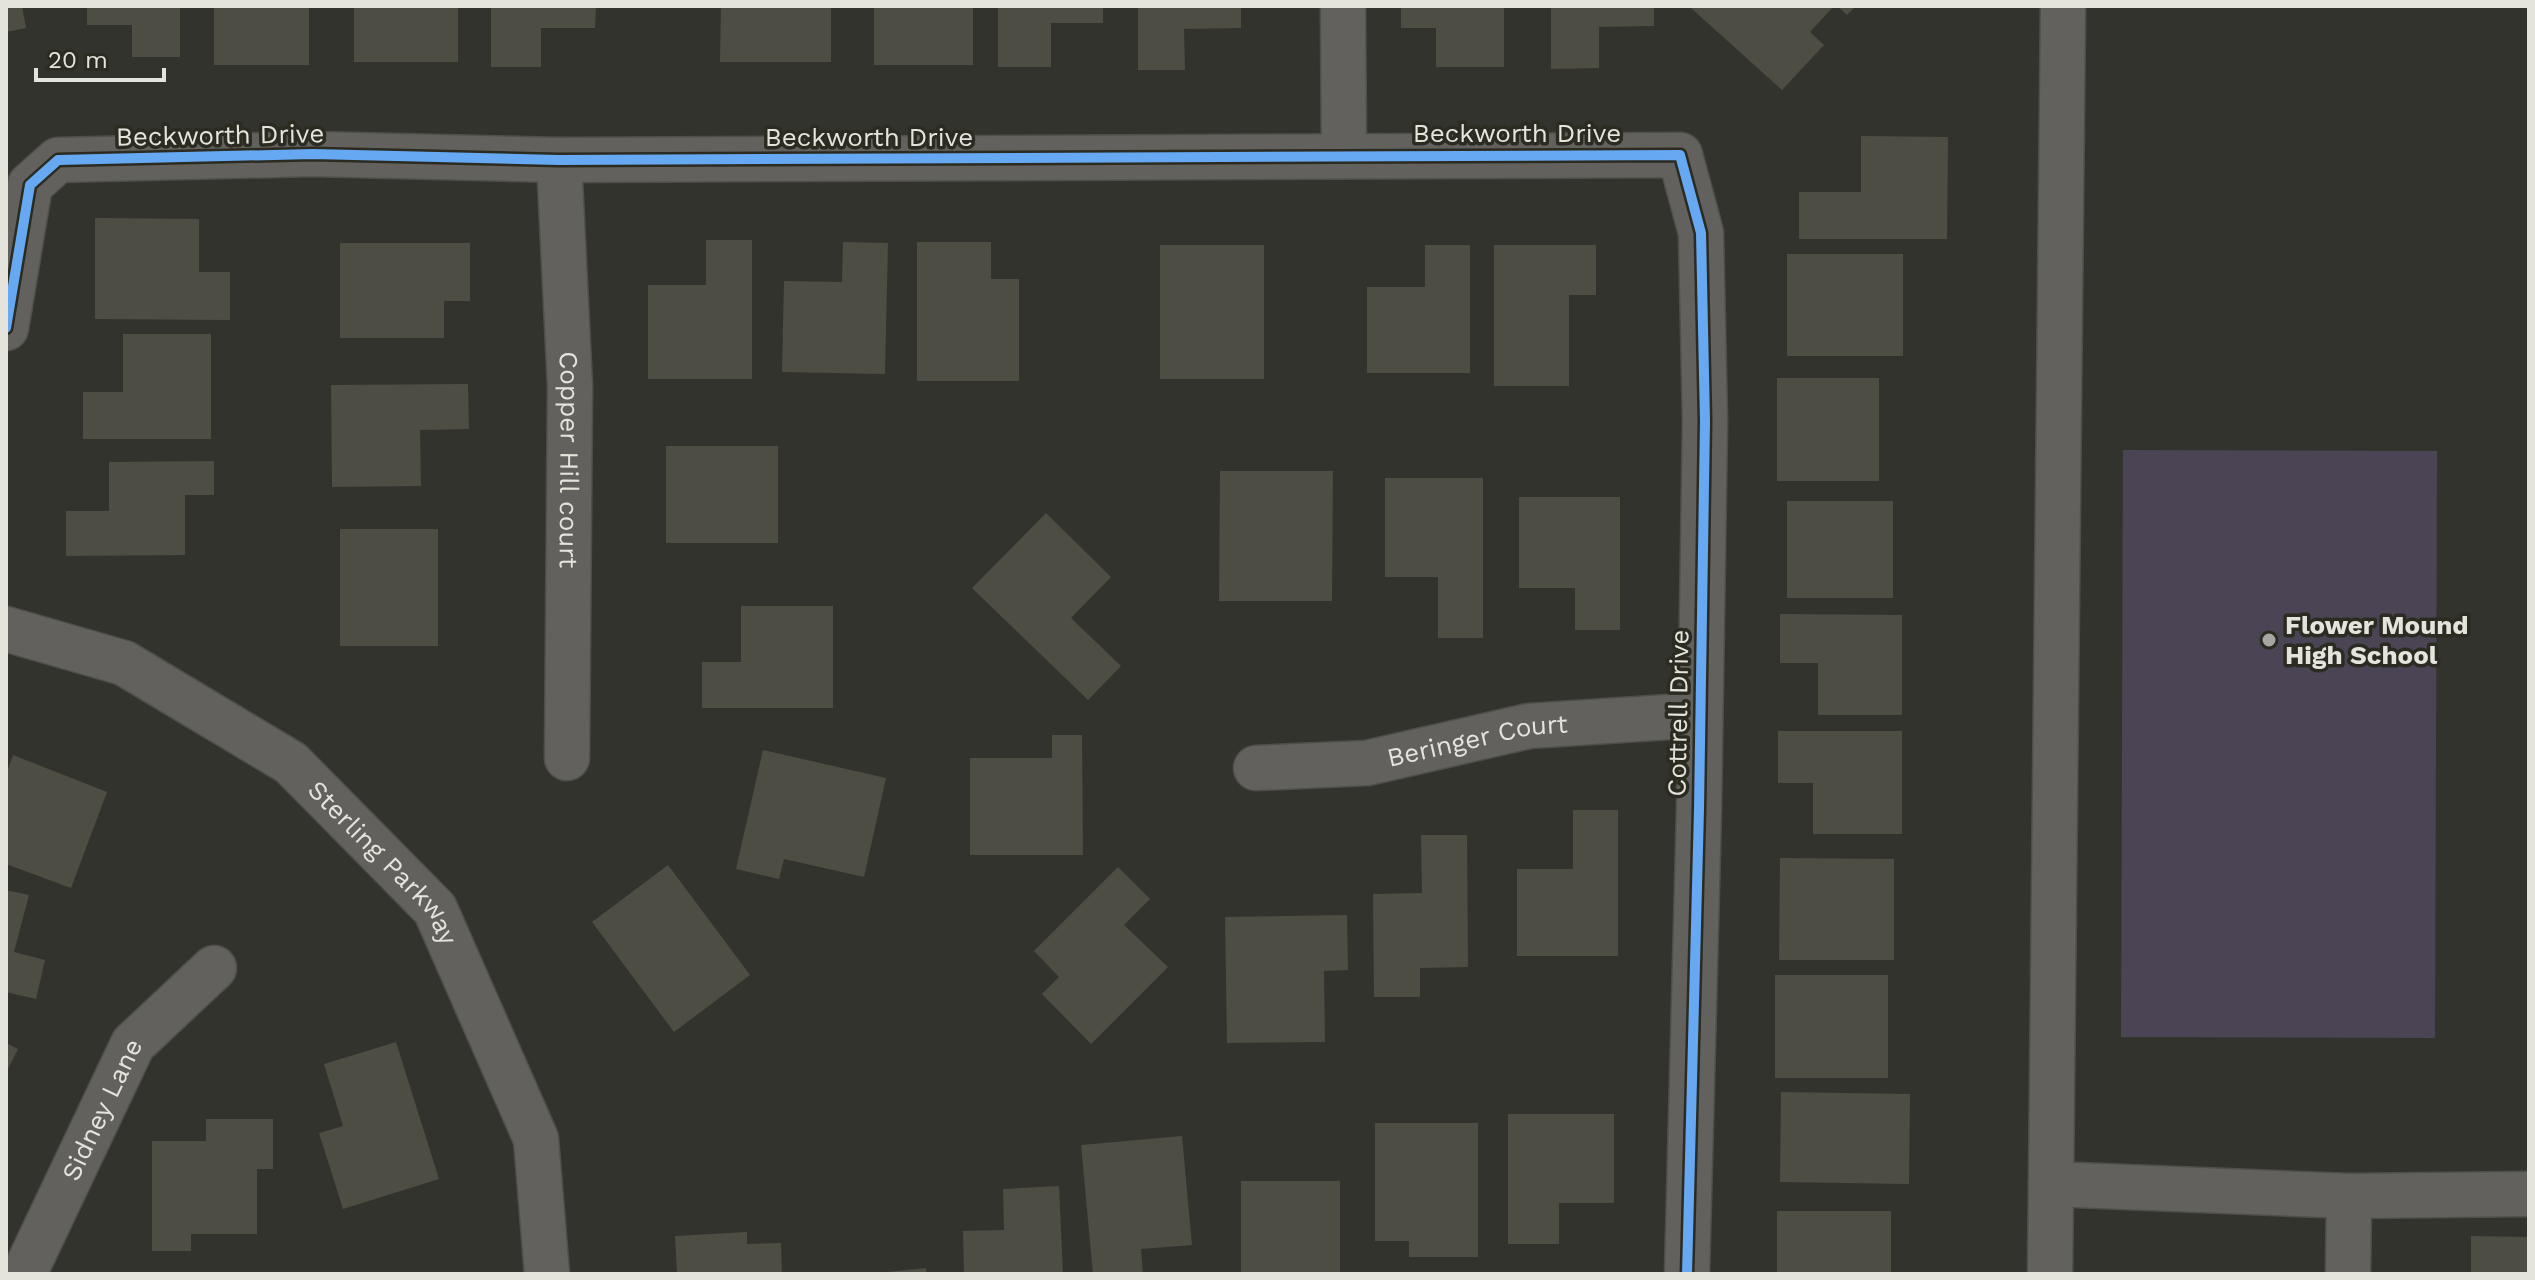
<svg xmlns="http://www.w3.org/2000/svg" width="2535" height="1280" font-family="'Work Sans',sans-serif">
  <rect width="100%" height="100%" fill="#33332e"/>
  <polygon fill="#4b4455" points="2123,450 2437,451 2435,1038 2121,1037"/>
  <g fill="#4e4d44">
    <polygon points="6,6 22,6 26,28 6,32"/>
    <polygon points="87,6 180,6 180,57 132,57 132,25 87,25"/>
    <rect x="214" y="6" width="95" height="59"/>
    <rect x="354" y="6" width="104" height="56"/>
    <polygon points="491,6 596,6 595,28 541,28 541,67 491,67"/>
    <polygon points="721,6 831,6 831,62 720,62"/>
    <rect x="874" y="6" width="99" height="59"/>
    <polygon points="998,6 1103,6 1103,23 1051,23 1051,67 998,67"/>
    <polygon points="1138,6 1241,6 1241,28 1184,29 1185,70 1138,70"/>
    <polygon points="1401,6 1504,6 1504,67 1436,67 1436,28 1401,28"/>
    <polygon points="1551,6 1654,6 1654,26 1599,27 1599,68 1551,69"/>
    <polygon points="1693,6 1834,6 1810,32 1824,45 1782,90 1691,8"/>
    <polygon points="1837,6 1856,6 1847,15"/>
    <polygon points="1861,136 1948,137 1947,239 1799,239 1799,192 1861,192"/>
    <polygon points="95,218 199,219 199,272 230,272 230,320 95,319"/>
    <polygon points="706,240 752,240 752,379 648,379 648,285 706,285"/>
    <polygon points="843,242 888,243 885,374 782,372 784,281 842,282"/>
    <polygon points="917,242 991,242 991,279 1019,279 1019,381 917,381"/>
    <polygon points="340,243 470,243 470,301 444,301 444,338 340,338"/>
    <rect x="1160" y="245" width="104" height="134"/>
    <polygon points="1425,245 1470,245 1470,373 1367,373 1367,287 1425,287"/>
    <polygon points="1494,245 1596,245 1596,295 1569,295 1569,386 1494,386"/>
    <rect x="1787" y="254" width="116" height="102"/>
    <polygon points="123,334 211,334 211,439 83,439 83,392 123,392"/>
    <rect x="1777" y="378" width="102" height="103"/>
    <polygon points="468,384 469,429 420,430 421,486 332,487 331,385"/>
    <rect x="666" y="446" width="112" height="97"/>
    <polygon points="214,461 214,495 185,495 185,555 66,556 66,511 109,511 109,462"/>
    <polygon points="1220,471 1333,471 1332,601 1219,601"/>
    <polygon points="1385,478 1483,478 1483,638 1438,638 1438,577 1385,577"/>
    <polygon points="1519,497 1620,497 1620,630 1575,630 1575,588 1519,588"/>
    <rect x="1787" y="501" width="106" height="97"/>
    <polygon points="1046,513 1111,577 1071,618 1121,666 1088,700 972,588"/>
    <rect x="340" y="529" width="98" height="117"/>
    <polygon points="741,606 833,606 833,708 702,708 702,662 741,662"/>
    <polygon points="1780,614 1902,615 1902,715 1818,715 1818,663 1780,663"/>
    <polygon points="1778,731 1902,731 1902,834 1813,834 1813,783 1778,783"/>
    <polygon points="1052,735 1082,735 1083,855 970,855 970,758 1052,758"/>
    <polygon points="763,750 886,778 864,877 784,859 779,879 736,869"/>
    <polygon points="13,755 107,792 71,888 6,864 6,775"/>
    <polygon points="1573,810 1618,810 1618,956 1517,956 1517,869 1573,869"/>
    <polygon points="1421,835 1467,835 1468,967 1420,968 1420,997 1374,997 1373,894 1422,893"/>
    <polygon points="1780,858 1894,859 1894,960 1779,960"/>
    <polygon points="668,865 750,975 674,1032 592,922"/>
    <polygon points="1118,867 1150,899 1124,925 1168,967 1091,1044 1042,994 1059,977 1034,951"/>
    <polygon points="6,890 29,895 14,952 45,960 36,999 6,992"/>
    <polygon points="1347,915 1348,970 1324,971 1325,1042 1227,1043 1225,917"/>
    <rect x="1775" y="975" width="113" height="103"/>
    <polygon points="396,1042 439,1179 343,1209 319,1133 343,1126 324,1064"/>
    <polygon points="6,1043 18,1049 6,1073"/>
    <polygon points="1781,1092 1910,1094 1909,1184 1780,1182"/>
    <polygon points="1508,1114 1614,1114 1614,1203 1559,1203 1559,1244 1508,1244"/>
    <polygon points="206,1119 273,1119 273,1169 257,1169 257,1234 191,1234 191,1251 152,1251 152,1141 206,1141"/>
    <polygon points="1375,1123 1478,1123 1478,1257 1409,1257 1409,1241 1375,1241"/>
    <polygon points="1182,1136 1192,1245 1141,1249 1143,1274 1093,1274 1081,1145"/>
    <rect x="1241" y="1181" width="99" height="93"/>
    <polygon points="1059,1186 1063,1274 964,1274 963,1231 1004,1230 1003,1189"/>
    <rect x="1777" y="1211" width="114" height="63"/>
    <polygon points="747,1232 747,1244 781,1243 782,1274 677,1274 675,1236"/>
    <polygon points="2471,1236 2529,1237 2529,1274 2471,1274"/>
    <polygon points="926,1268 927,1274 887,1274 887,1272"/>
  </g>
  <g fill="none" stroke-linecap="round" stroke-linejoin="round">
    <g stroke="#4f4f4a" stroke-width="47">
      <g id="minor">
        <polyline points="1343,6 1344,156"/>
        <polyline points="2063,6 2051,1184 2349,1196 2529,1194"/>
        <path id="s1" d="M 559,160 L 570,386 L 567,758"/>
        <polyline points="6,328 30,185 58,160 313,154 559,160 1680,155 1701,233 1705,421 1699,809 1687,1274"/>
        <path id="s2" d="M 6,629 L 124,663 L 291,763 L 435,909 L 536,1139 L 547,1274"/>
        <path id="s3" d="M 1256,768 L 1367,763 L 1529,726 L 1700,715"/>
        <path id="s4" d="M 24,1274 L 133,1044 L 214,968"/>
        <polyline points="2050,1274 2051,1184"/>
        <polyline points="2348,1274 2349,1196"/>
      </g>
    </g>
    <use href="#minor" stroke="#62615d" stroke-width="44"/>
    <g stroke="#2c2b21" stroke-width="15">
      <polyline id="cycleway" points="6,328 30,185 58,160 313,154 559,160 1680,155 1701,233 1705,421 1699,809 1687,1274"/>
    </g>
    <use href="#cycleway" stroke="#66a8f1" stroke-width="10"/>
  </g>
  <circle fill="#a6a59f" stroke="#2c2b21" stroke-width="3" cx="2269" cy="640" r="8"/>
  <g text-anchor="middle" stroke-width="7" stroke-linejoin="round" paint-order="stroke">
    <g font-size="26" fill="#e4e3dc" stroke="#2c2b21">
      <text x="1517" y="142">Beckworth Drive</text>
      <text transform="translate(220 135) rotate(-1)" y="9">Beckworth Drive</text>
      <text x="869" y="146">Beckworth Drive</text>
      <text dy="9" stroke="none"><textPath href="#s1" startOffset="300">Copper Hill court</textPath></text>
      <text transform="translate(1678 713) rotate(-89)" y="9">Cottrell Drive</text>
      <text dy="9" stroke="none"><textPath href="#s3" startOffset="224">Beringer Court</textPath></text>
      <text dy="9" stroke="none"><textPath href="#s2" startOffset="454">Sterling Parkway</textPath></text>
      <text dy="9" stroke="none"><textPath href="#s4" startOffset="182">Sidney Lane</textPath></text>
    </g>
    <g font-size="26" font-weight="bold" fill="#e4e3dc" stroke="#2c2b21" text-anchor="start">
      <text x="2285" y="634">Flower Mound<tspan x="2285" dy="30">High School</tspan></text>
    </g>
  </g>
  <rect width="2535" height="1280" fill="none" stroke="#e4e3dc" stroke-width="16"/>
  <path d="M36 68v12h128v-12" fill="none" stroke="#e4e3dc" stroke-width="4"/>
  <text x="48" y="68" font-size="24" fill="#e4e3dc" stroke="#2c2b21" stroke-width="6" paint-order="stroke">20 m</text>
</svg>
